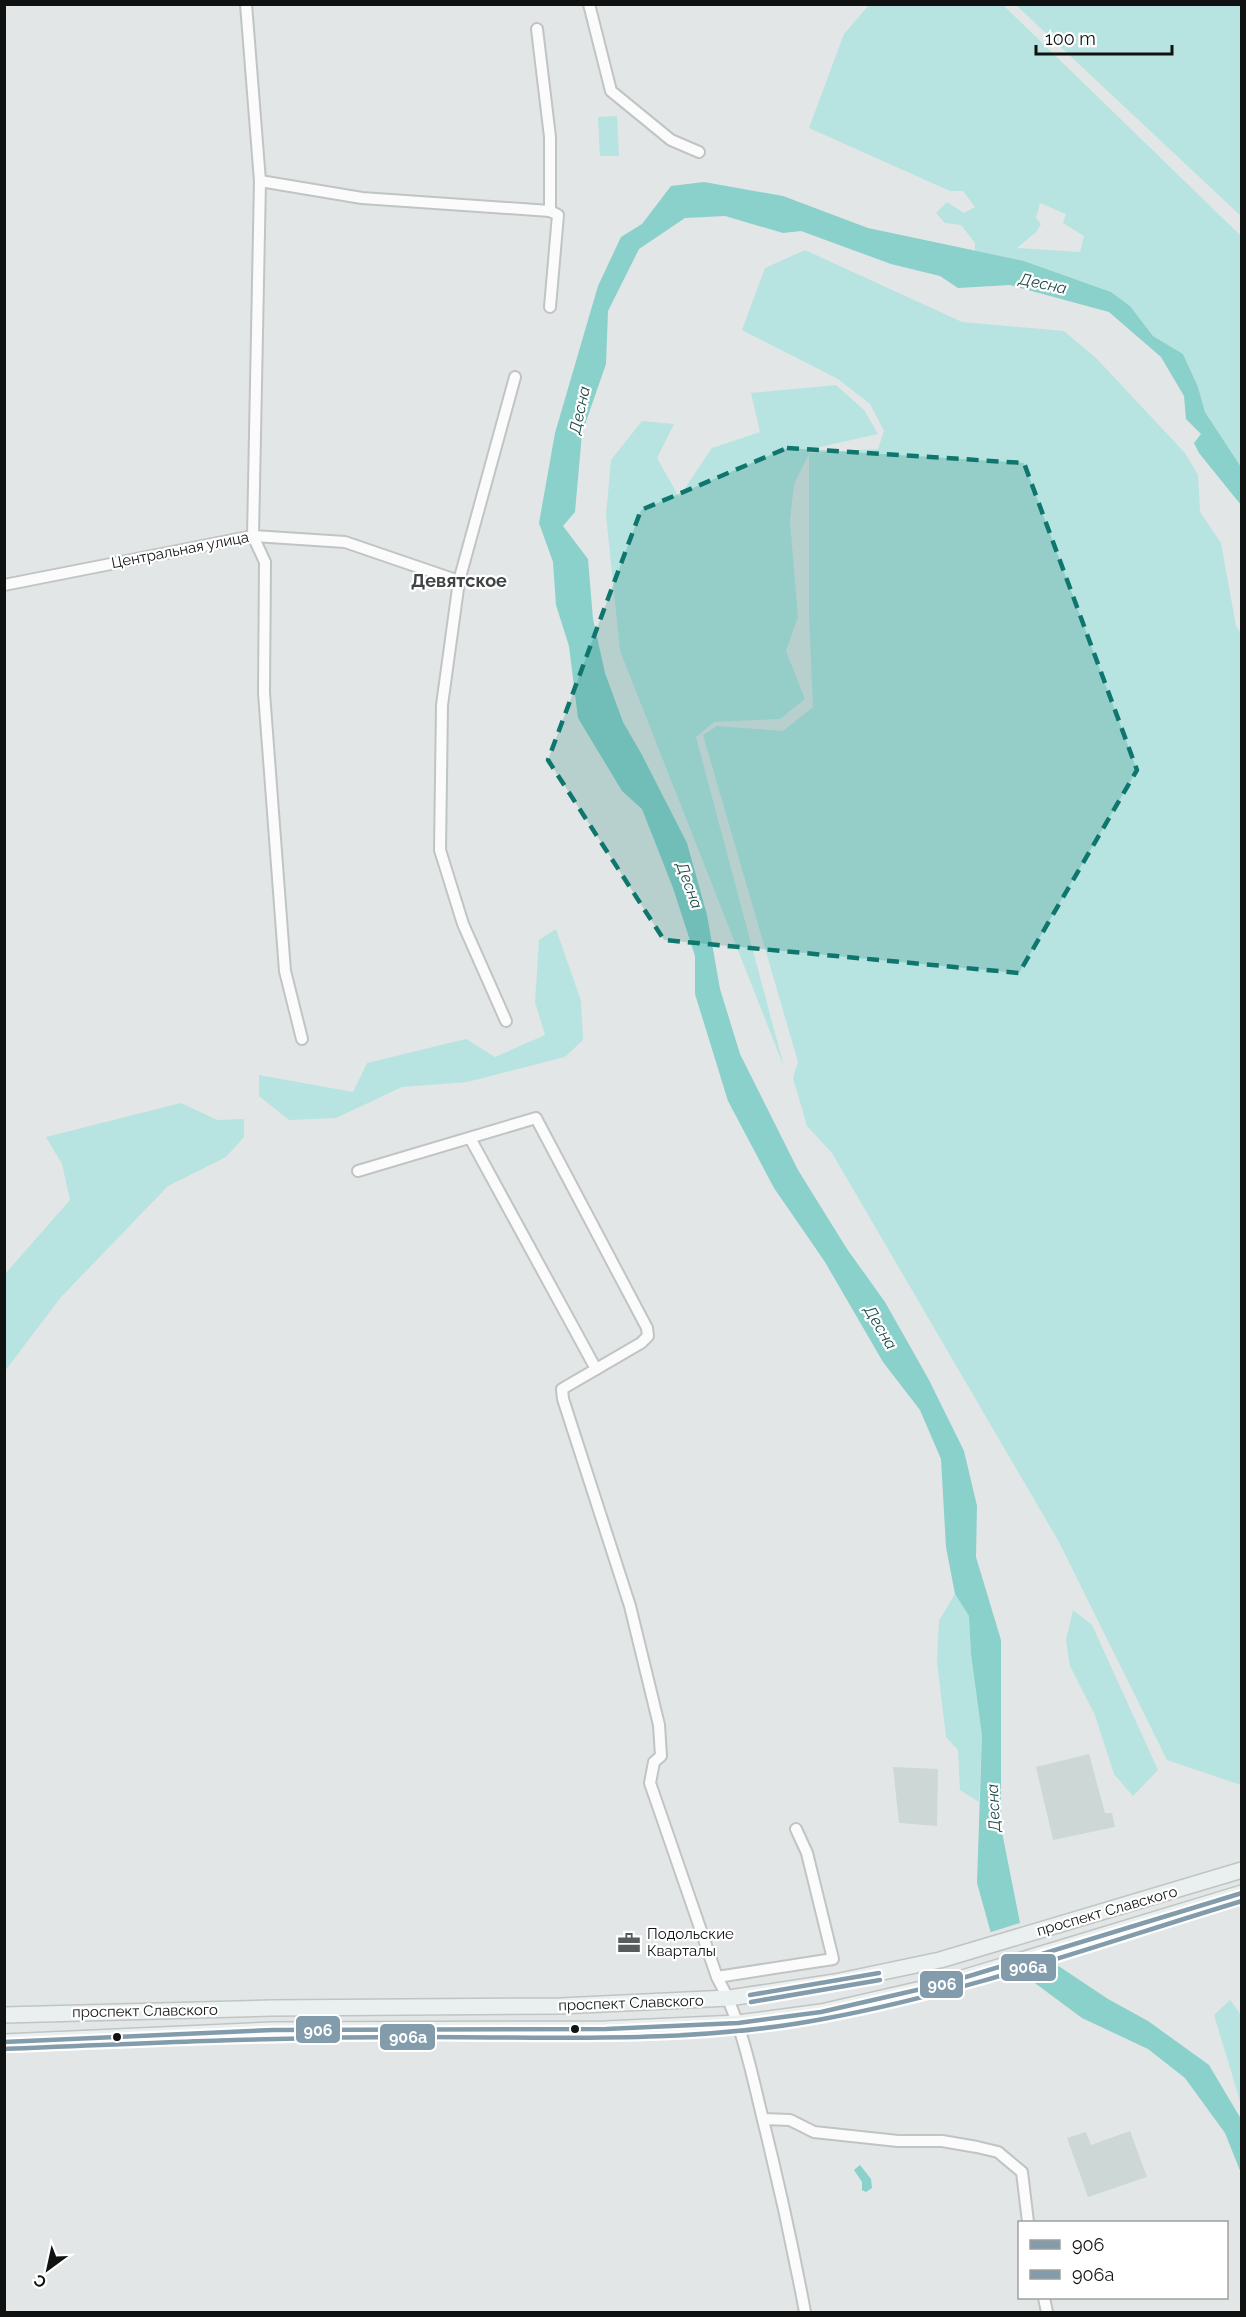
<svg xmlns="http://www.w3.org/2000/svg" width="1246" height="2317" font-family="Raleway,sans-serif">
  <rect width="100%" height="100%" fill="#e2e6e6"/>
  <g fill="#cdd7d6">
    <polygon points="1089,1754 1105,1813 1112,1813 1115,1827 1053,1840 1036,1767"/>
    <polygon points="893,1767 938,1769 937,1826 899,1823"/>
    <polygon points="1130,2131 1147,2177 1088,2197 1067,2138 1086,2132 1091,2145"/>
  </g>
  <g fill="#b7e4e0" fill-rule="evenodd">
    <path d="M 869,5 L 1003,5 L 1241,236 L 1241,467 L 1205,412 L 1198,387 L 1183,354 L 1153,336 L 1130,306 L 1111,292 L 1024,261 L 975,251 L 975,243 L 961,225 L 945,223 L 936,213 L 947,202 L 964,213 L 975,207 L 963,191 L 950,191 L 809,128 L 844,34 ZM 1040,203 L 1066,214 L 1063,223 L 1084,236 L 1080,252 L 1017,248 L 1036,232 L 1041,224 L 1036,218 Z"/>
    <polygon points="1016,5 1241,5 1241,216"/>
    <polygon points="617,116 619,156 600,156 598,117"/>
    <polygon points="805,250 962,322 1064,331 1097,359 1185,453 1198,475 1200,512 1221,543 1236,626 1242,635 1241,1785 1167,1760 1059,1542 832,1153 807,1126 793,1078 798,1062 703,735 717,726 783,731 813,707 809,617 809,454 794,484 790,521 798,617 786,651 805,699 780,719 714,722 696,737 784,1067 620,651 606,515 611,460 642,421 674,424 657,458 679,497 712,448 760,432 751,393 836,385 864,410 878,434 811,449 809,453 878,449 884,431 870,404 838,379 742,330 765,268"/>
    <polygon points="556,929 581,1001 583,1040 565,1057 467,1082 402,1087 336,1118 289,1120 259,1096 259,1075 353,1092 367,1063 466,1039 495,1057 545,1035 535,1002 539,940"/>
    <polygon points="181,1103 217,1120 244,1119 244,1137 226,1157 168,1186 61,1297 5,1371 5,1274 70,1200 62,1164 46,1137"/>
    <polygon points="955,1594 969,1616 971,1654 982,1736 979,1802 960,1790 958,1750 946,1737 937,1662 939,1621"/>
    <polygon points="1073,1610 1092,1625 1158,1770 1133,1796 1114,1774 1095,1715 1070,1666 1066,1640"/>
    <polygon points="1230,2000 1241,2015 1241,2104 1214,2015"/>
  </g>
  <g fill="#8ad0cb">
    <polygon points="704,182 783,196 868,228 1024,261 1111,292 1130,306 1153,336 1183,354 1198,387 1205,412 1241,467 1241,505 1199,453 1194,443 1201,434 1186,419 1184,396 1161,357 1109,312 1010,285 958,288 940,276 891,264 801,231 783,233 725,216 685,218 639,249 608,311 606,364 582,433 575,512 563,526 588,559 593,619 605,673 623,722 642,755 687,843 707,915 720,989 740,1054 798,1170 847,1249 885,1302 929,1380 964,1451 977,1506 976,1557 1001,1640 1001,1827 1021,1928 1051,1961 1108,1999 1148,2021 1209,2065 1241,2119 1241,2173 1225,2133 1185,2078 1148,2049 1082,2018 997,1955 977,1883 982,1736 971,1654 969,1616 955,1594 946,1547 941,1459 920,1410 883,1362 825,1262 774,1188 728,1101 695,994 695,956 673,888 642,809 622,791 578,718 569,646 556,605 553,562 539,523 555,433 598,286 621,237 642,224 671,186"/>
    <polygon points="860,2165 871,2179 872,2188 866,2192 862,2190 862,2182 854,2170"/>
  </g>
  <polygon fill="#e2e6e6" points="1023,1922 1024,1926 1059,1963 1018,1975 995,1957 988,1933"/>
  <g fill="none" stroke-linecap="round" stroke-linejoin="round">
    <g stroke="#c0c4c3" stroke-width="14">
      <g id="minor">
        <polyline points="246,4 260,181"/>
        <polyline points="589,4 611,91 671,140 699,152"/>
        <polyline points="550,307 558,215 550,211"/>
        <polyline points="4,585 253,536 345,542 459,581"/>
        <polyline points="506,1021 463,924 440,850 442,705 459,581 515,377"/>
        <polyline points="302,1039 285,971 264,693 265,562 253,536 260,181 362,198 550,211 550,137 537,29"/>
        <polyline points="470,1138 596,1369"/>
        <path d="M 358,1171 L 536,1118 L 647,1328 L 648,1336 L 641,1343 L 562,1389 L 563,1399 L 630,1606 L 659,1725 L 661,1756 L 654,1762 L 650,1783 L 717,1977 C 742,2022 751,2071 763,2120 C 779,2184 793,2248 805,2312"/>
        <polyline points="717,1977 833,1959 807,1853 796,1829"/>
        <polyline points="763,2119 790,2120 814,2132 898,2141 942,2141 977,2147 998,2152 1022,2172 1028,2222"/>
        <polyline points="1044,2298 1047,2312"/>
      </g>
    </g>
    <g stroke="#c0c4c3" stroke-width="18">
      <g id="secondary">
        <polyline points="4,2015 272,2008 561,2006 729,1998 835,1982 940,1960 1242,1870"/>
        <polyline points="4,2042 273,2030 606,2029 738,2023 821,2012 943,1984 1242,1893"/>
      </g>
    </g>
    <use href="#minor" stroke="#fbfbfb" stroke-width="10"/>
    <use href="#secondary" stroke="#eaf0ef" stroke-width="15"/>
    <g stroke="#fff" stroke-width="9">
      <g id="bus-1">
        <polyline points="750,1995 879,1973"/>
        <polyline points="4,2042 273,2030 606,2029 738,2023 821,2012 943,1984 1242,1893"/>
      </g>
    </g>
    <g stroke="#fff" stroke-width="9">
      <g id="bus-2">
        <polyline points="751,2002 880,1980"/>
        <path d="M 4,2049 C 143,2043 281,2037 420,2037 C 554,2037 692,2044 823,2019 C 965,1993 1103,1943 1242,1901"/>
      </g>
    </g>
    <use href="#bus-1" stroke="#839cac" stroke-width="4.5"/>
    <use href="#bus-2" stroke="#839cac" stroke-width="4.5"/>
  </g>
  <path fill="#0f766e" fill-opacity="0.2" stroke="#0f766e" stroke-width="4.5" stroke-dasharray="12 8" stroke-linejoin="round" d="M 787,448 L 1024,463 L 1137,770 L 1019,973 L 664,940 L 548,760 L 641,510 Z"/>
  <defs>
    <g id="office-bare" transform="scale(1.8)"><path d="M-6-3h4V-5.5h4V-3h4V5H-6ZM-1-4.5V-3h2v-1.5ZM-6 0V1H6V0Z" fill="#595c5c" stroke="#fff" stroke-width="2.5" paint-order="stroke"/></g>
  </defs>
  <g fill-rule="evenodd">
    <use href="#office-bare" x="629" y="1943"/>
  </g>
  <g fill="#0f1211" stroke="#fff" stroke-width="2">
    <circle cx="575" cy="2029" r="5"/>
    <circle cx="117" cy="2037" r="5"/>
  </g>
  <g text-anchor="middle" stroke-width="4.5" stroke-linejoin="round" paint-order="stroke">
    <g font-size="15" fill="#0f1211" stroke="#fff">
      <text transform="translate(180 550) rotate(-11)" y="5">Центральная улица</text>
      <text transform="translate(1107 1911) rotate(-16)" y="5">проспект Славского</text>
      <text transform="translate(631 2003) rotate(-2)" y="5">проспект Славского</text>
      <text transform="translate(145 2011) rotate(-1)" y="5">проспект Славского</text>
    </g>
    <g font-size="15" fill="#0f1211" stroke="#fff" text-anchor="start">
      <text x="647" y="1939">Подольские<tspan x="647" dy="17">Кварталы</tspan></text>
    </g>
    <g font-size="16" font-style="italic" fill="#1e4b48" stroke="#fff">
      <text transform="translate(1043 283) rotate(12)" y="6">Десна</text>
      <text transform="translate(579 410) rotate(-78)" y="6">Десна</text>
      <text transform="translate(690 885) rotate(70)" y="6">Десна</text>
      <text transform="translate(881 1327) rotate(59)" y="6">Десна</text>
      <text transform="translate(993 1808) rotate(-93)" y="6">Десна</text>
    </g>
    <g font-size="18" font-weight="bold" fill="#3f4545" stroke="#fff">
      <text x="459" y="587">Девятское</text>
    </g>
  </g>
  <g stroke="#fff" stroke-width="2">
    <rect x="1000" y="1953" width="57" height="29" rx="6" fill="#839cac"/>
    <rect x="919" y="1970" width="45" height="29" rx="6" fill="#839cac"/>
    <rect x="295" y="2015" width="46" height="29" rx="6" fill="#839cac"/>
    <rect x="379" y="2023" width="57" height="28" rx="6" fill="#839cac"/>
  </g>
  <g font-size="16" text-anchor="middle" font-weight="bold" fill="#fff">
    <text x="1028" y="1973">906а</text>
    <text x="942" y="1990">906</text>
    <text x="318" y="2036">906</text>
    <text x="408" y="2043">906а</text>
  </g>
  <rect width="1246" height="2317" fill="none" stroke="#0f1211" stroke-width="12"/>
  <rect x="1018" y="2221" width="210" height="78" fill="#ffffff" stroke="#9fa0a0" stroke-width="1.5"/>
  <rect x="1030" y="2240" width="30" height="9" fill="#839cac" stroke="#9fa0a0" stroke-width="1.5"/>
  <text x="1072" y="2251" font-size="18" fill="#0f1211">906</text>
  <rect x="1030" y="2270" width="30" height="9" fill="#839cac" stroke="#9fa0a0" stroke-width="1.5"/>
  <text x="1072" y="2281" font-size="18" fill="#0f1211">906а</text>
  <g transform="translate(48 2269) rotate(213)" stroke="#ffffff" stroke-width="4.5" paint-order="stroke">
  <path d="M0-4.5L10 22L0 15L-10 22Z" fill="#0f1211"/>
  <text y="-9" font-size="16" font-weight="bold" text-anchor="middle" fill="#0f1211">С</text>
  </g>
  <path d="M1036 45v9h136v-9" fill="none" stroke="#0f1211" stroke-width="3"/>
  <text x="1045" y="45" font-size="18" fill="#0f1211" stroke="#ffffff" stroke-width="4.5" paint-order="stroke">100 m</text>
</svg>
